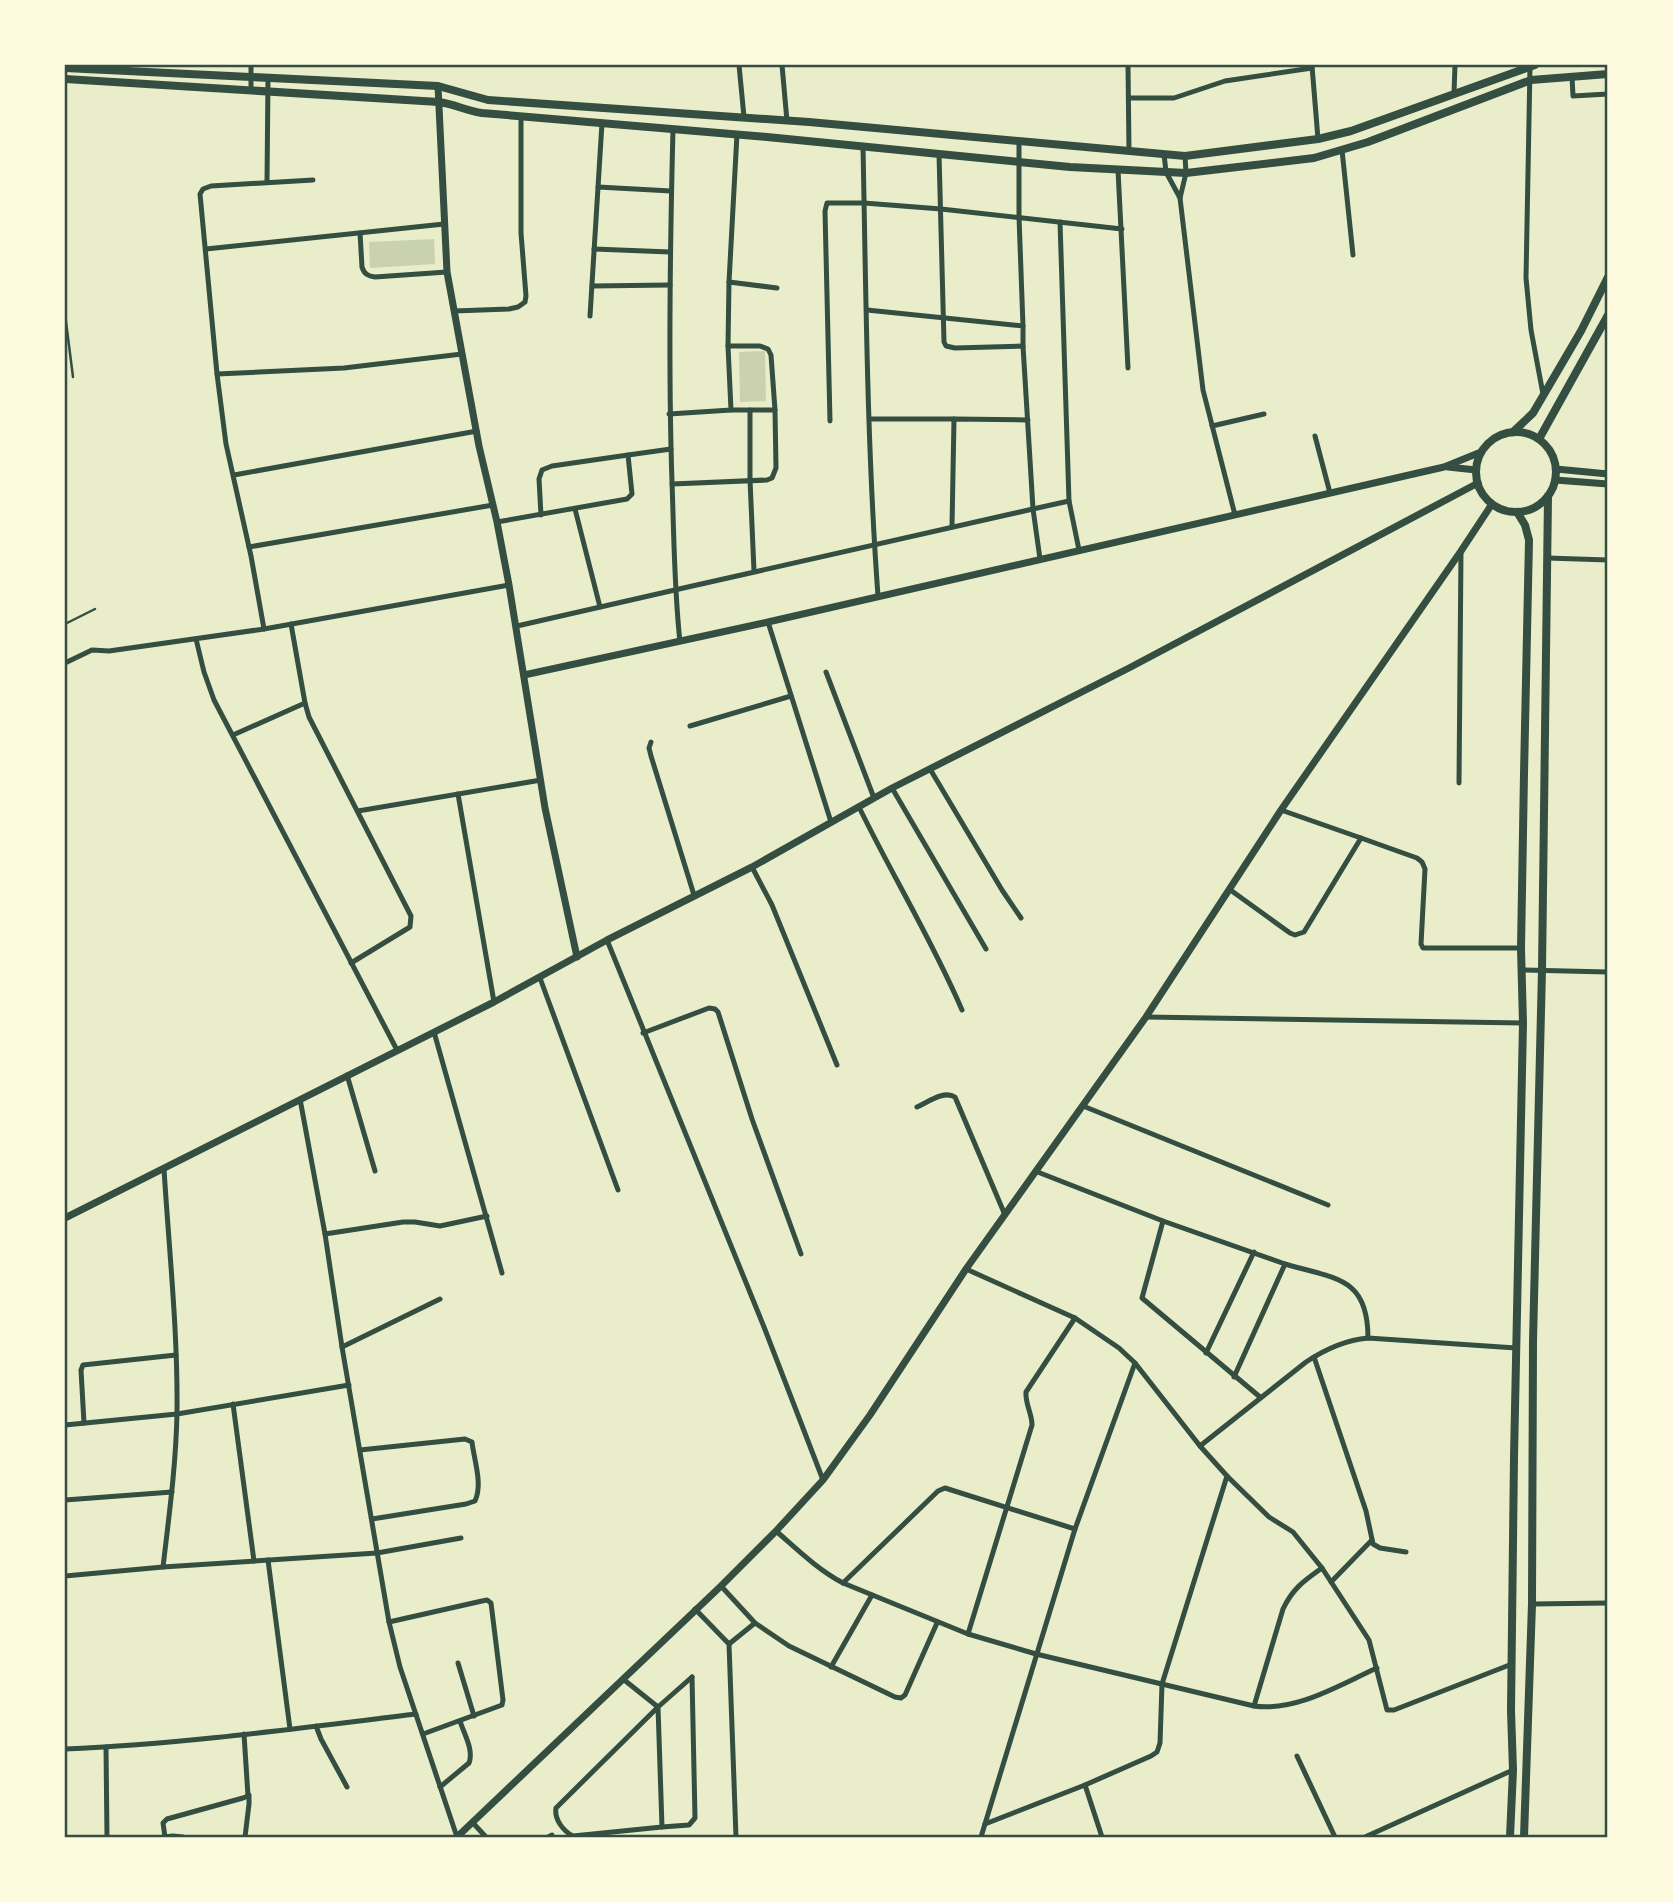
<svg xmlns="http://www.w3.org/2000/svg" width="1673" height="1902" font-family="Signika,sans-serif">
  <rect width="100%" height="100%" fill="#e9edc9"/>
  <g fill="#cad2ad">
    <polygon points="434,239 435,264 370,268 369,242"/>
    <polygon points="765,351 766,401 740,402 739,352"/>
  </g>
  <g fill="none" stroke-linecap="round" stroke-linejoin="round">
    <g stroke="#344e41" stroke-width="2.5">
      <polyline points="65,314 73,377"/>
      <polyline points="65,624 95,609"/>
    </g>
    <g stroke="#344e41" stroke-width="5">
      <polyline points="739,65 744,117"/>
      <polyline points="782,65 787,121"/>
      <polyline points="1128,65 1129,151"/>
      <polyline points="1312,66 1318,139"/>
      <polyline points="1530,67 1526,278 1531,330 1543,394"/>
      <polyline points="1572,77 1573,96 1608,94"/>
      <polyline points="251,90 251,65"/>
      <polyline points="1454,93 1455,65"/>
      <polyline points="1129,98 1174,98 1225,81 1312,68"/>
      <path d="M 673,129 C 670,246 668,364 672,482 C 674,535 674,588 680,642"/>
      <polyline points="1019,141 1019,217 1023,326"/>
      <path d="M 863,146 C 866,296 867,447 878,596"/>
      <polyline points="1342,150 1353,255"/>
      <polyline points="1164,154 1166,172 1180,198"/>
      <polyline points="1185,156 1186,173 1180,198 1203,390 1235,515"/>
      <polyline points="1118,170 1128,368"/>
      <polyline points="267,182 268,78"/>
      <polyline points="598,187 671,191"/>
      <path d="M 360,233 L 362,267 C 364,274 368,276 375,277 L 447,272"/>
      <polyline points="206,249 444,224"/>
      <polyline points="594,249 670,252"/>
      <polyline points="729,282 777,288"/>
      <polyline points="592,286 670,285"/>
      <polyline points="867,310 1023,326 1023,346"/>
      <polyline points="454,311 509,309 518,307 525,302 526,296 521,233 521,116"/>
      <polyline points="590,316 602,123"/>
      <polyline points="728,346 760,346 768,349 771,355 775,410 731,410"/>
      <polyline points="217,374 344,368 462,354"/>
      <polyline points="750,410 750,480 754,571"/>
      <polyline points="669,414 731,410 728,346 729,282 737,134"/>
      <polyline points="870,419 954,419"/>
      <polyline points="830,421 825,211 827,203 864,203 941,209 1122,229"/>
      <polyline points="1212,426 1264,414"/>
      <polyline points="1315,436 1330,493"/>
      <polyline points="234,475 477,431"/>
      <polyline points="672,484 767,480 772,478 776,468 775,410"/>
      <polyline points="1069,501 1079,550"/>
      <polyline points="575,509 600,607"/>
      <polyline points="541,515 539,479 542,470 552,466 628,455"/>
      <polyline points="497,522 627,499 632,494 628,455 671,449"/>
      <polyline points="952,527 954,419 1028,420"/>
      <polyline points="249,547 493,505"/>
      <polyline points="1547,558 1608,560"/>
      <polyline points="1040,559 1033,509 1069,501 1060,222"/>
      <polyline points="768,622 831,822"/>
      <polyline points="291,624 305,703 309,717 411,916 410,927 351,963"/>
      <path d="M 517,626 C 689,587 861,547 1033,509 L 1023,346 L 955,348 L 946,346 L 944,342 L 939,154"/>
      <polyline points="264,629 251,556 226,444 217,374 200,194 203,189 211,186 313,180"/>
      <polyline points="196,639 204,672 214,700 397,1050"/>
      <polyline points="65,663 92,650 109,651 264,629 509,585"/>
      <polyline points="826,672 874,798"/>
      <polyline points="690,726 791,696"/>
      <polyline points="233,735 305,703"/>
      <polyline points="651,742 649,748 651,756 694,895"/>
      <polyline points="930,769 1002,890 1021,918"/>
      <polyline points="1459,783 1461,551"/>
      <polyline points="892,788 986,949"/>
      <polyline points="458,794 494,1002"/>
      <path d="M 859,807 C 892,875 932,940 962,1010"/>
      <polyline points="358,811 541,780"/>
      <polyline points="1361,838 1417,858 1422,862 1425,869 1421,944 1423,948 1521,948"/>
      <polyline points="752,867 772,905 837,1065"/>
      <polyline points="1229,889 1290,933 1295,935 1304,932 1361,838 1281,810"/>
      <polyline points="607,940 764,1327 823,1480"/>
      <polyline points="1522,970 1608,972"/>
      <polyline points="540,978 618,1190"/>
      <polyline points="1146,1017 1523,1023"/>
      <polyline points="434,1032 502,1273"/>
      <polyline points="643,1033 709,1008 715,1009 718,1012 752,1119 801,1254"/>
      <polyline points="347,1075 375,1171"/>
      <polyline points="300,1099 325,1234 342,1347 389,1622 400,1667 457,1837"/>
      <polyline points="1083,1106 1328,1205"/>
      <path d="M 917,1107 C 928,1102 944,1090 955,1097 L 1005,1215"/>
      <polyline points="1035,1171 1163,1221 1142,1298 1260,1397"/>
      <polyline points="1163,1221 1285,1264 1234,1377"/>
      <polyline points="325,1234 403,1222 415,1222 440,1226 487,1216"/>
      <path d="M 1285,1264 C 1335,1279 1368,1276 1368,1338"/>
      <polyline points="966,1269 1075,1318 1119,1348 1135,1363 1200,1446 1227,1476 1269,1517 1293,1532 1322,1568 1369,1640 1387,1710 1394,1710 1512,1664"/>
      <polyline points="342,1347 440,1299"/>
      <polyline points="1206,1353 1254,1252"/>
      <polyline points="1314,1357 1366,1511 1373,1544 1380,1548 1406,1552"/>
      <polyline points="233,1404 254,1561"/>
      <polyline points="84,1423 81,1370 83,1365 176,1355"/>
      <polyline points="65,1425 177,1414 349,1385"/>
      <path d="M 1200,1446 L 1306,1362 C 1324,1350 1346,1340 1368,1338 L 1516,1348"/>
      <path d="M 360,1450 L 465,1439 L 472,1442 C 474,1460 483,1484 475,1501 L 466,1504 L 372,1519"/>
      <polyline points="65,1500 172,1492"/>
      <path d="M 776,1531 C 798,1550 817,1569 843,1583 L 968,1634 L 1036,1654 L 1254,1706 C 1296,1712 1339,1685 1377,1668"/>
      <polyline points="268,1560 290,1729"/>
      <path d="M 163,1567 C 169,1516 176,1465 177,1413 C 178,1332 169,1250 164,1169"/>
      <polyline points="65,1576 163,1567 377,1553 461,1538"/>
      <polyline points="1331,1582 1372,1540"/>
      <polyline points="843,1583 938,1491 945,1488 1075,1529"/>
      <polyline points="721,1586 755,1623 729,1644"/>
      <polyline points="1532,1604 1608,1603"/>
      <polyline points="695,1609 729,1644 736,1837"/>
      <polyline points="389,1622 482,1601 487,1600 491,1603 503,1700 502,1705 423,1734"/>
      <polyline points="755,1623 789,1646 895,1697 901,1698 905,1695 937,1623"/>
      <path d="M 968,1634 L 1032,1425 C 1032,1413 1025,1404 1026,1392 L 1075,1318"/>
      <polyline points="458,1663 474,1716"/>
      <polyline points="831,1667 872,1595"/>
      <path d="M 623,1679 L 658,1707 L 662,1827 L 573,1836 C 563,1831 554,1819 556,1808 L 658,1707 L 692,1677"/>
      <path d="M 1254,1706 L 1283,1609 C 1293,1588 1304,1581 1322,1568"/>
      <polyline points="316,1726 321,1739 347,1787"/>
      <polyline points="106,1747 107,1837"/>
      <path d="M 65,1749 C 182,1744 300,1728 416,1714"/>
      <polyline points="1297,1756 1335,1837"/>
      <polyline points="1085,1785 1102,1837"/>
      <path d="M 440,1787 L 469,1763 C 474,1750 464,1734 460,1721"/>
      <polyline points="473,1823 486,1837"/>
      <polyline points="985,1824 1085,1785 1151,1756 1157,1752 1160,1743 1162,1684 1227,1476"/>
      <polyline points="662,1827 689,1825 695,1818 692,1677"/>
      <polyline points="163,1837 173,1836 183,1837"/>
      <polyline points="165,1837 163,1823 167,1819 243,1798 248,1796 244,1734"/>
      <polyline points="245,1837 249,1804 249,1795"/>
      <polyline points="548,1837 552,1835"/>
      <polyline points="981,1837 1075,1529 1135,1363"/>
      <polyline points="1365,1837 1513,1770"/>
    </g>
    <g stroke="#344e41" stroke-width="7">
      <polyline points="438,86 447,272 479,446 497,522 509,585 545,808 577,957"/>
      <polyline points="1448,467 1476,470"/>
      <polyline points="1556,469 1608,474"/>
      <polyline points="1555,480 1608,484"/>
      <polyline points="524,675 768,622 1444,467 1481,452"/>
      <polyline points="65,1218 494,1002 607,940 752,867 892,788 1129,668 1478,483"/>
      <polyline points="457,1837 721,1586 776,1531 823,1480 870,1415 966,1269 1146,1017 1281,810 1461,551 1492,504"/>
    </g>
    <g stroke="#344e41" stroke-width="8">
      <polyline points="65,68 438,86 488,100 809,122 1185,156 1318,139 1351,131 1535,65"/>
      <path d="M 65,79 L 439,102 C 454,104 467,111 482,113 L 767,137 L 1070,167 L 1186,173 L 1314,158 L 1368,142 L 1531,80 L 1608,74"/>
      <polyline points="1513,432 1533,413 1581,331 1608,277"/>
      <circle cx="1516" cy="472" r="40"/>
      <polyline points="1539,439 1608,315"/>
      <polyline points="1510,1837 1513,1770 1511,1711 1514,1457 1523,1023 1521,948 1524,774 1529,540 1525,525 1517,512"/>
      <polyline points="1524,1837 1532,1604 1533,1341 1542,970 1548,496"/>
    </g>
  </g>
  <rect width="1673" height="1902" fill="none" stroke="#fefae0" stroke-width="133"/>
  <rect x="66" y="66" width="1540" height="1770" fill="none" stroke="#344e41" stroke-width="2.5"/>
</svg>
